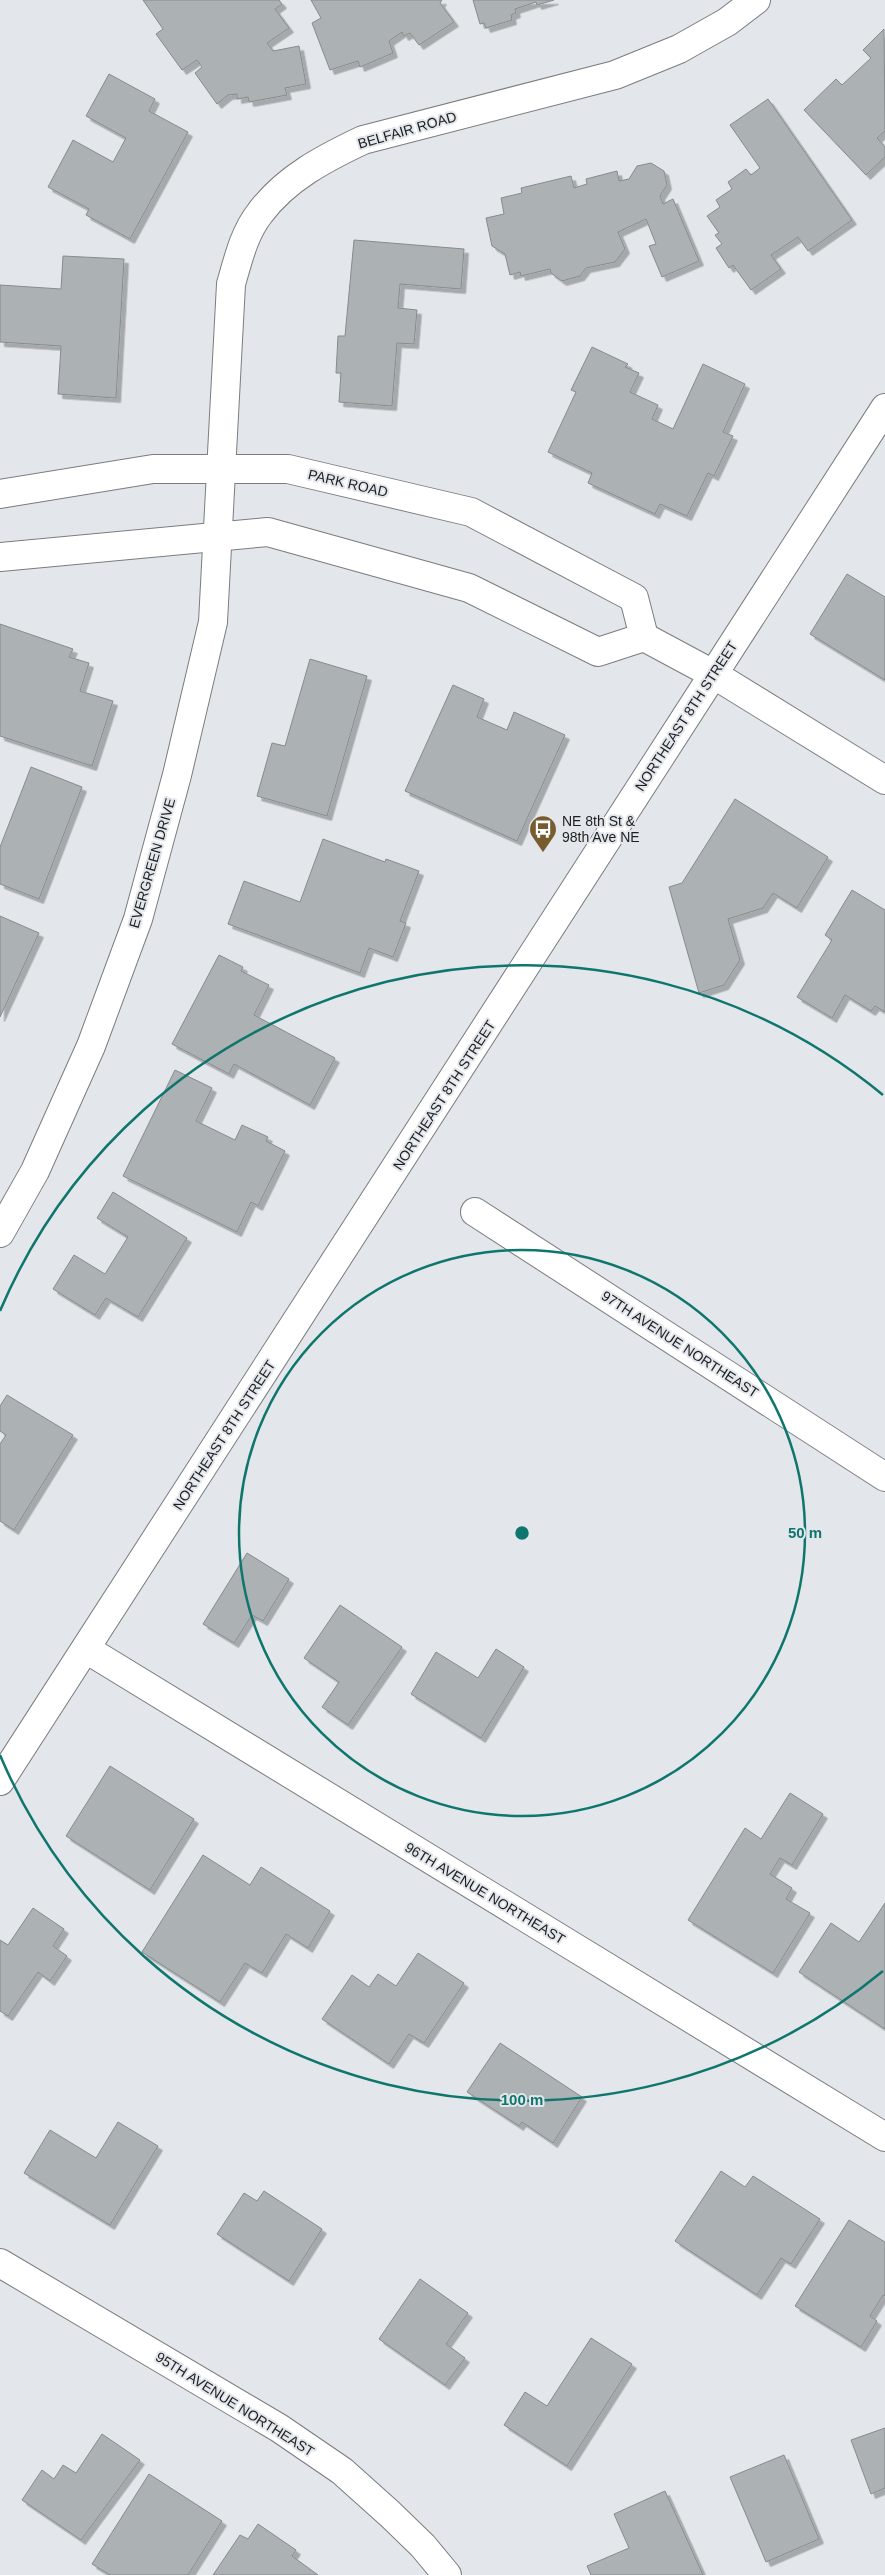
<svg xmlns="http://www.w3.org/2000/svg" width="885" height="2575" font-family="Helvetica,sans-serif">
  <defs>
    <filter id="shadow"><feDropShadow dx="4.5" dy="4.5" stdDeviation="0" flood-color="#0004"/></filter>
  </defs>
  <rect width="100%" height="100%" fill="#e3e7eb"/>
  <g fill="#acb1b4" stroke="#868b8e" filter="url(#shadow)">
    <polygon points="143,0 279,0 282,4 275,9 289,28 267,43 273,51 299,46 306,84 285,88 287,95 249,102 248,97 237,99 237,94 228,95 217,104 195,73 202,67 197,60 182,70 156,34 163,29"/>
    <polygon points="311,0 442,0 440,3 454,22 419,45 410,33 404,36 402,32 389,41 393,53 360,67 358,61 330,70 312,23 321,18"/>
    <polygon points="473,0 554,0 537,5 536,2 515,9 516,13 511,15 512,20 486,28 484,23 480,24"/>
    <polygon points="884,29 885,131 877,138 885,147 885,157 866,175 804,110 836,79 842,85 871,58 863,50"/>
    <polygon points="109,74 155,99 149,111 188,132 130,239 86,215 89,209 48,187 73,140 113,162 126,138 86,116"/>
    <polygon points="768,99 852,220 808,251 798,237 771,255 781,269 751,290 733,265 729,268 716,248 722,244 715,235 719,233 707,216 720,207 716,200 732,189 728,182 746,169 751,175 760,168 730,125"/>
    <polygon points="651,163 664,171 667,185 660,196 663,204 673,199 699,261 662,277 649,246 656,244 646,219 618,232 625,249 615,262 586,268 580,276 562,281 551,273 550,269 521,276 520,272 510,275 505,254 492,246 486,218 504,214 501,198 522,193 521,188 571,176 574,188 587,184 586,179 617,171 619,181 629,179 637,166"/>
    <polygon points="354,240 464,249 461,289 400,284 398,308 417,310 414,344 397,343 392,406 339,402 341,373 336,373 338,336 345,336"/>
    <polygon points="63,256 124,259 116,398 58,394 61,346 0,342 0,285 61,289"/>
    <polygon points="592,347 628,364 625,367 639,373 630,392 658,405 652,419 673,429 703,364 745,384 723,432 733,436 714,476 708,473 687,516 660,504 655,514 588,483 592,473 548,452 576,392 571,390"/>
    <polygon points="847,574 885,597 885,680 810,634"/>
    <polygon points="0,624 73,649 69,657 89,663 80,691 113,701 92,766 0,736"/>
    <polygon points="310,659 367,676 327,816 257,796 272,743 285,746"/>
    <polygon points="453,685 484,699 477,717 507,730 514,712 565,735 517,841 405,791"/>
    <polygon points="31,767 82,787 39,899 0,884 0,847"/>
    <polygon points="735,799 828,857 797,908 773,893 763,908 728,919 740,960 724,985 699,993 669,887 682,883"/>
    <polygon points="323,839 385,862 386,859 419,871 400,921 406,923 393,957 369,948 360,973 228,924 244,881 300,902"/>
    <polygon points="852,890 885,910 885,1012 875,1006 871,1011 845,995 832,1018 797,997 832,940 825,935"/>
    <polygon points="0,916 39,933 0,1017"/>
    <polygon points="219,955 243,967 241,971 269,985 254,1015 335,1058 310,1105 234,1064 229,1074 172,1044"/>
    <polygon points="175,1070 212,1088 196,1121 235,1140 242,1125 268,1137 266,1141 285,1151 258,1206 251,1202 237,1232 123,1176"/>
    <polygon points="113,1192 187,1238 138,1317 106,1298 95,1315 53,1289 74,1255 105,1274 128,1237 97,1218"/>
    <polygon points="7,1395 73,1435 14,1530 0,1521 0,1444 6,1435 0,1431 0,1406"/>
    <polygon points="247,1553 289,1579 263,1621 252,1615 234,1643 203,1624"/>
    <polygon points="340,1605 402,1647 348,1725 322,1707 339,1682 304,1658"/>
    <polygon points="496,1649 524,1667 481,1738 411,1694 436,1652 478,1678"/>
    <polygon points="110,1766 194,1819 150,1890 66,1836"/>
    <polygon points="790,1793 823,1814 792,1865 780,1858 770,1874 792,1888 786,1899 810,1913 773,1973 688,1920 745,1828 761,1839"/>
    <polygon points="203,1855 250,1885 261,1867 330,1911 308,1948 286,1934 262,1973 245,1963 220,2002 142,1952"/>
    <polygon points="885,1903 885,2029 799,1972 831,1923 859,1942"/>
    <polygon points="33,1908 64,1929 53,1946 67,1956 50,1981 38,1972 8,2016 0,2011 0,1940 8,1945"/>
    <polygon points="418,1953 464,1983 424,2043 409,2034 389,2064 322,2019 352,1975 369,1987 378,1974 396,1986"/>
    <polygon points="500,2043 582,2097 553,2143 522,2122 519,2126 467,2092"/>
    <polygon points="118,2122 158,2146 110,2225 24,2173 50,2130 96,2158"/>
    <polygon points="721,2171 745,2187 753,2176 820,2219 791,2264 781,2258 757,2295 675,2241"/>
    <polygon points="264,2191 322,2229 289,2281 217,2234 244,2193 257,2201"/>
    <polygon points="849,2220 885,2242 885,2296 883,2295 870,2316 877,2321 861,2347 795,2306"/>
    <polygon points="420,2279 468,2313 446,2344 465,2358 445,2385 379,2339"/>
    <polygon points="591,2338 632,2364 567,2466 504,2425 525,2392 547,2406"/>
    <polygon points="885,2428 885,2488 871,2494 851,2440"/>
    <polygon points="102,2434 140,2460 81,2540 22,2500 42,2470 54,2479 63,2465 76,2473"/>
    <polygon points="784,2455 819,2539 766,2562 730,2477"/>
    <polygon points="149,2474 222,2521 188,2575 110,2575 92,2564"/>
    <polygon points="665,2491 703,2575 591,2575 587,2566 629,2548 614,2514"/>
    <polygon points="258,2524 296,2550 292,2556 318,2575 213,2575 240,2535 248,2539"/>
  </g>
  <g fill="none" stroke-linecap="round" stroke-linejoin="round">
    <g stroke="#797d80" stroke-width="30">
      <g id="street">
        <polyline points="0,494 153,469 288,469 471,512 634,598 644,637"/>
        <polyline points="0,557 268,532 469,588 598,652 644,637 713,674 885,780"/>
        <polyline points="475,1212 885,1477"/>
        <path d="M 0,1233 L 35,1171 L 91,1046 L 138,919 L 177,775 L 213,622 L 231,284 C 238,260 244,233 260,213 C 286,178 325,158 363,140 L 615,75 L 679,49 L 727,22 L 756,0"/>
        <polyline points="86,1649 885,2137"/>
        <polyline points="0,2263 279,2428 342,2471 390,2514 423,2546 447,2575"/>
      </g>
    </g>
    <g stroke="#797d80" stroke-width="30">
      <polyline id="secondary" points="0,1781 885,408"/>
    </g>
    <use href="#street" stroke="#fff" stroke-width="28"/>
    <use href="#secondary" stroke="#fff" stroke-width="28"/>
  </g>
  <g fill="none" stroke="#0f766e" stroke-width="2.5">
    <circle cx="522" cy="1533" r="283"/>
    <path d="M883 1971A567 567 0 0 1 0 1755M0 1311A567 567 0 0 1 883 1095"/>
  </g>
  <defs>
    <g id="bus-pin" transform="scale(1.4375)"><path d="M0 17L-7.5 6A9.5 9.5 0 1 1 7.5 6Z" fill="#785c2f" stroke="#e3e7eb"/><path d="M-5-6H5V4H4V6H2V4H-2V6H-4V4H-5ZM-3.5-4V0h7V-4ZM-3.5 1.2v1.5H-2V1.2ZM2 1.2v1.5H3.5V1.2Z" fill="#fff"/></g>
  </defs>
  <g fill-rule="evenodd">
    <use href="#bus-pin" x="543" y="829"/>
  </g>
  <g text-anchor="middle" stroke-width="4" stroke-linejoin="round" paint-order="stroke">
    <g font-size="14" fill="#1d1f20" stroke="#e3e7eb">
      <text transform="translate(407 130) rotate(-16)" y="5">BELFAIR ROAD</text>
      <text transform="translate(348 483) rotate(13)" y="5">PARK ROAD</text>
      <text transform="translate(686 716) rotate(-57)" y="5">NORTHEAST 8TH STREET</text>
      <text transform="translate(152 863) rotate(-74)" y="5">EVERGREEN DRIVE</text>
      <text transform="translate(444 1095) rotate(-57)" y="5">NORTHEAST 8TH STREET</text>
      <text transform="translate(680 1344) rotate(33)" y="5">97TH AVENUE NORTHEAST</text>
      <text transform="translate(224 1435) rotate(-57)" y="5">NORTHEAST 8TH STREET</text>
      <text transform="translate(485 1893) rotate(31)" y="5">96TH AVENUE NORTHEAST</text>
      <text transform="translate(235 2404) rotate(32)" y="5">95TH AVENUE NORTHEAST</text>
    </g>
    <g font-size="14" fill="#1d1f20" stroke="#e3e7eb" text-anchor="start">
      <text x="562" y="826">NE 8th St &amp;<tspan x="562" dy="16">98th Ave NE</tspan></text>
    </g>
  </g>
  <circle cx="522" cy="1533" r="8" fill="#0f766e" stroke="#e3e7eb" stroke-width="2.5"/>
  <g font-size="15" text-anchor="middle" font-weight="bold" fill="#0f766e" stroke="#e3e7eb" stroke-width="4" stroke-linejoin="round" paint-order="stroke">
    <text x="805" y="1538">50 m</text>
    <text x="522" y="2105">100 m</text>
  </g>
</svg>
